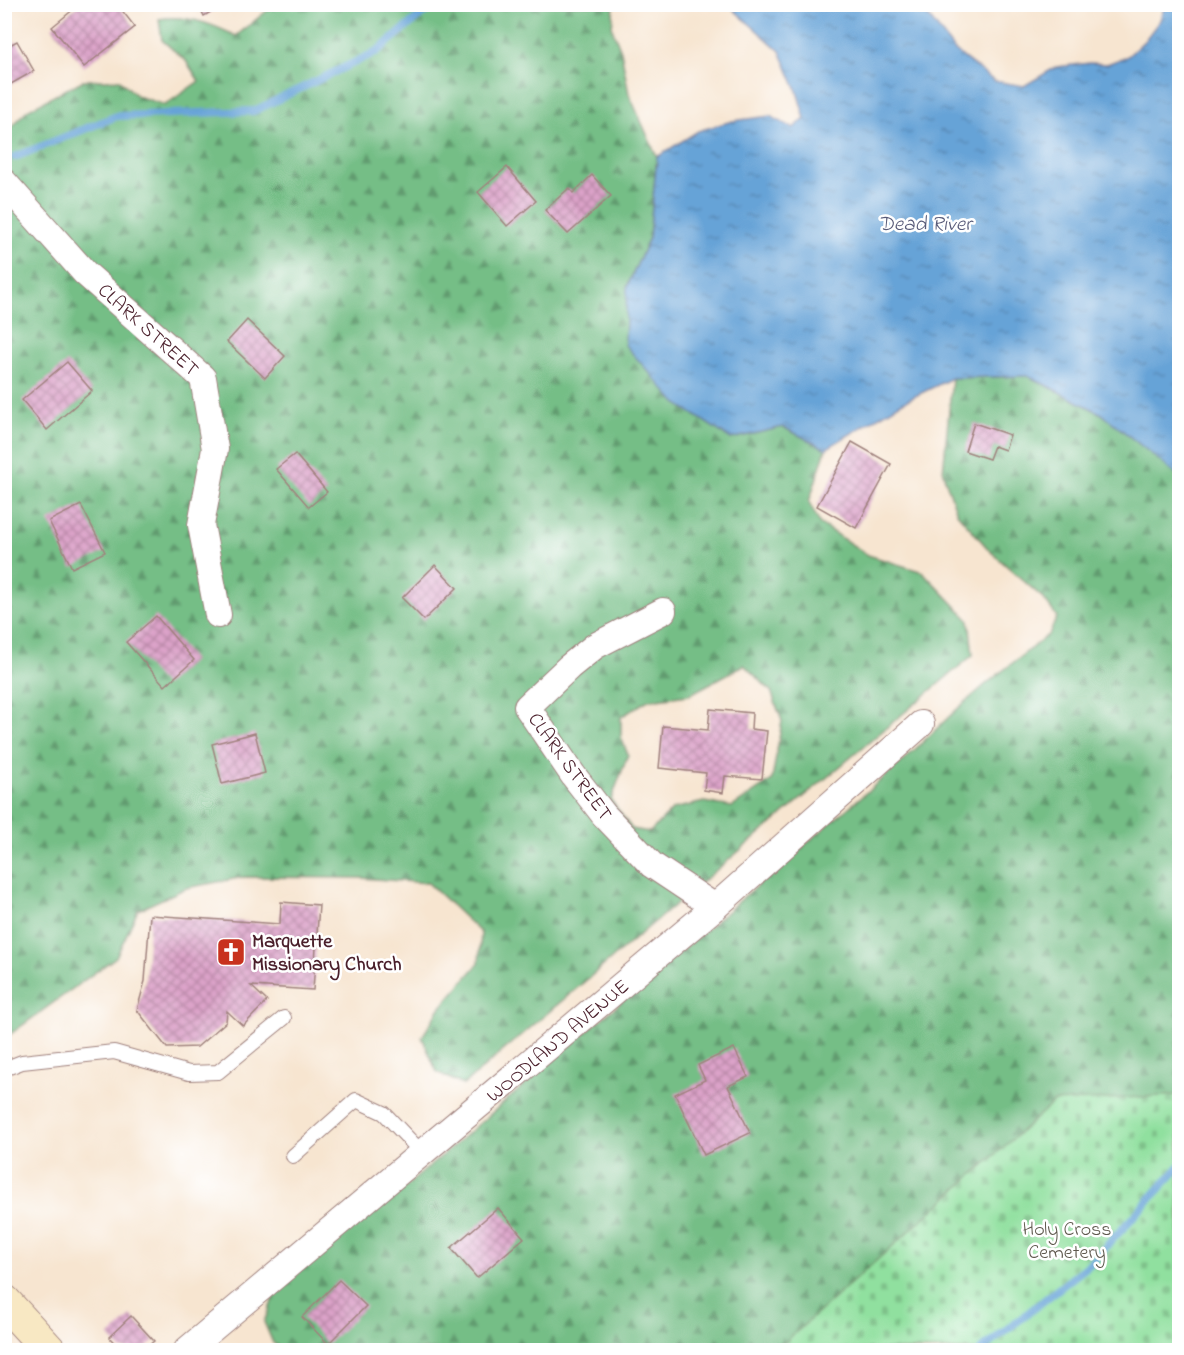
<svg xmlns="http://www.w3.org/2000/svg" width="1184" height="1355" font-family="'Indie Flower',sans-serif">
  <defs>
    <pattern id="forest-firs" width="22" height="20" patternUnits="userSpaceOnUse" patternTransform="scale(1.5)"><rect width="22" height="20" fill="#74be86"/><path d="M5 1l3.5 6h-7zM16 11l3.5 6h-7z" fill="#619a6e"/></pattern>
    <pattern id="cemetery-stones" width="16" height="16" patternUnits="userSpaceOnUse" patternTransform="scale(1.5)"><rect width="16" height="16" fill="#90e09f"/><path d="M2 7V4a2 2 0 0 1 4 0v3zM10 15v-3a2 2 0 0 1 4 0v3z" fill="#7ec089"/></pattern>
    <pattern id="water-ripples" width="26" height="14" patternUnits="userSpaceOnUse" patternTransform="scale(1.5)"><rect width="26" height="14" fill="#66a3d7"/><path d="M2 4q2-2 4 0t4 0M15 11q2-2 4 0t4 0" fill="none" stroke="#5684af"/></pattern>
    <pattern id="building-cross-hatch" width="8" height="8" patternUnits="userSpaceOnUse" patternTransform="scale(1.5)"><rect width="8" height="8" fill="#dca3c9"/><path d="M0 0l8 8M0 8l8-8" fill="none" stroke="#b484a3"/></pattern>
  </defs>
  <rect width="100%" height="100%" fill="#fff"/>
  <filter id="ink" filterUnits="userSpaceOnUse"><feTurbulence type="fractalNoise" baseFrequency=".0167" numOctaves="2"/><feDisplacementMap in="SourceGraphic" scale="12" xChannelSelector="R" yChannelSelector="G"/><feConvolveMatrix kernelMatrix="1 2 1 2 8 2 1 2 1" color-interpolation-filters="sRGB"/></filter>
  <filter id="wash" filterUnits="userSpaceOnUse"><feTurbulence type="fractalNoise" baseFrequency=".008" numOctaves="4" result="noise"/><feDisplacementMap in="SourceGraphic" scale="24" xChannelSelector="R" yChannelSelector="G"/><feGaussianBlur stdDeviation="1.35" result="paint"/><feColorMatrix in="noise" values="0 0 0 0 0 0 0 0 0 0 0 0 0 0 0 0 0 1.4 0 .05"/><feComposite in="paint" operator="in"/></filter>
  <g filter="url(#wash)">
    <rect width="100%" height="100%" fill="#f7e5d0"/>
    <g fill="url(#forest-firs)" stroke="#5f6e58" stroke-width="1.5" fill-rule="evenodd">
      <path d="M 274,5 L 614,5 L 612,28 L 621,51 L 629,94 L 657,157 L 649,238 L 627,287 L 731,439 L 783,427 L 826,449 L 809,502 L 820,524 L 868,555 L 923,572 L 969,620 L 973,655 L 670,909 L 463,1085 L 437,1072 L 422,1037 L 440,1008 L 479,963 L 481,933 L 428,883 L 361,878 L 244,877 L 186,888 L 138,910 L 116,957 L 5,1038 L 5,135 L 27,110 L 84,80 L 120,80 L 137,96 L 165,105 L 199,81 L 186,61 L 162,40 L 159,19 C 185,14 213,24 236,36 ZM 744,665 L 771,691 L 782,721 L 772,780 L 732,807 L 704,802 L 673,809 L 650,832 L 632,829 L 611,800 L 628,755 L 621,737 L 621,717 L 648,700 L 689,695 Z"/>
      <polygon points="1028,376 1102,414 1176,473 1179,474 1179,1350 283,1350 273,1343 264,1322 277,1289 344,1226 403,1189 903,761 955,711 986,684 1049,634 1057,617 1044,599 990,551 957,513 943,473 952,378"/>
    </g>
    <polygon fill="url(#cemetery-stones)" stroke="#6d8065" stroke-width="1.5" points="1179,1095 1179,1350 776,1350 1054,1102"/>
    <polygon fill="url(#water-ripples)" stroke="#586181" stroke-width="1.5" points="732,5 920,5 954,50 994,81 1024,86 1056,67 1090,63 1107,64 1128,56 1145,40 1160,20 1165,5 1179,5 1180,240 1177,245 1180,253 1179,474 1176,474 1102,414 1028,376 952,378 901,403 826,449 783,427 731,439 676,403 625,345 627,287 649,238 657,157 698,131 732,121 770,116 793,128 805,119 797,91 780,51 734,10"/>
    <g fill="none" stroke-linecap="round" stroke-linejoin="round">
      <g stroke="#66a3d7" stroke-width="8">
        <polyline points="15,157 117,116 254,111 376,52 435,4"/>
        <polyline points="981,1350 1090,1264 1180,1166"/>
      </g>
    </g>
    <g id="blocks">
      <g fill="url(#building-cross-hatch)">
        <polygon points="80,4 117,4 135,27 84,67 52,27"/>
        <polygon points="198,4 224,4 204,16"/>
        <polygon points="17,41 34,71 4,88 4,48"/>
        <polygon points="507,167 536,201 507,226 478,192"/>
        <polygon points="592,175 611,196 568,234 545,210 569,188 573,193"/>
        <polygon points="247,320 285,356 265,378 227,342"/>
        <polygon points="67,362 92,391 47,430 22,400"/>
        <polygon points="974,423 1010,435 1005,450 994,446 989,459 965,451"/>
        <polygon points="852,442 891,464 856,528 817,506"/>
        <polygon points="295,454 327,492 309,507 276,469"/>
        <polygon points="81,505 105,552 72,568 49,521"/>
        <polygon points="435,565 457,588 424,620 402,598"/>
        <polygon points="156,616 194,660 165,686 126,642"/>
        <polygon points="710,709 752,713 751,729 767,731 762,779 725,776 723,793 704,790 706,773 659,768 663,726 708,730"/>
        <polygon points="255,733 265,773 222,784 212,744"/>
        <polygon points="281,902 319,905 313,990 251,986 267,1001 243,1026 227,1011 226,1022 197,1047 167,1048 137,1010 145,981 150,915 280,924"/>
        <polygon points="734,1048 748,1077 728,1086 750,1133 704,1155 675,1094 705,1080 698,1065"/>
        <polygon points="498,1208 524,1238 477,1278 451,1248"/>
        <polygon points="339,1280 366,1306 328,1344 302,1317"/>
        <polygon points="131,1316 154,1341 143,1350 121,1350 109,1337"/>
      </g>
    </g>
  </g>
  <g filter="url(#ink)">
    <use href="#blocks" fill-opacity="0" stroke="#a0827e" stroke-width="1.5"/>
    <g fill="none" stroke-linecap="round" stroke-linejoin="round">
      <g stroke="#a0827e" stroke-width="16">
        <g id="lane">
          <polyline points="4,1069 22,1062 114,1052 189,1073 218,1072 284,1018"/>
          <polyline points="293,1156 356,1100 384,1113 422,1153"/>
        </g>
      </g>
      <g stroke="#a0827e" stroke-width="28">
        <g id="street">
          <polyline points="4,182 85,273 203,378 215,449 201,525 218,615"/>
          <polyline points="663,611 595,646 569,667 527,707 573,775 604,815 652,865 715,907"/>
          <polyline points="187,1350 715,907 921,724"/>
        </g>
      </g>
      <g stroke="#a0827e" stroke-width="35">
        <polyline id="secondary" points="4,1301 49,1350"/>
      </g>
      <use href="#lane" stroke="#fff" stroke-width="14"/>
      <use href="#street" stroke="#fff" stroke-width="26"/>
      <use href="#secondary" stroke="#f8e8c3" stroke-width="33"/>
    </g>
  </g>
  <defs>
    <g id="church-square" transform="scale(1.5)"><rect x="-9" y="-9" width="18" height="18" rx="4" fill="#c8321e" stroke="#fff"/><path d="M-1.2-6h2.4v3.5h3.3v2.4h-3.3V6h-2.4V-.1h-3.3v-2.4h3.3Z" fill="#fff"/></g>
  </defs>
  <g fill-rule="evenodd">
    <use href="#church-square" x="231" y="952"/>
  </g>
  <g text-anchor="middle" stroke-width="5" stroke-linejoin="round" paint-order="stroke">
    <g font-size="20" fill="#4a1f2b" stroke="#fff">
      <text transform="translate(149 329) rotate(42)" y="7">CLARK STREET</text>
      <text transform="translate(571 766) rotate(54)" y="7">CLARK STREET</text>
      <text transform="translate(557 1040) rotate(-40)" y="7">WOODLAND AVENUE</text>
    </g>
    <g font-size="20" font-weight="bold" fill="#4a1f2b" stroke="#fff" text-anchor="start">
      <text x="252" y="947">Marquette<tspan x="252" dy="23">Missionary Church</tspan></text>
    </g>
    <g font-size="20" fill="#5f594e" stroke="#fff">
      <text x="1067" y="1235">Holy Cross<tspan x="1067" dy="23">Cemetery</tspan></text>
    </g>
    <g font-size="21" font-style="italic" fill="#575a78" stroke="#fff">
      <text x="925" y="230">Dead River</text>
    </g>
  </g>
  <rect width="1184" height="1355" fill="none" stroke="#fff" stroke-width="24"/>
</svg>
